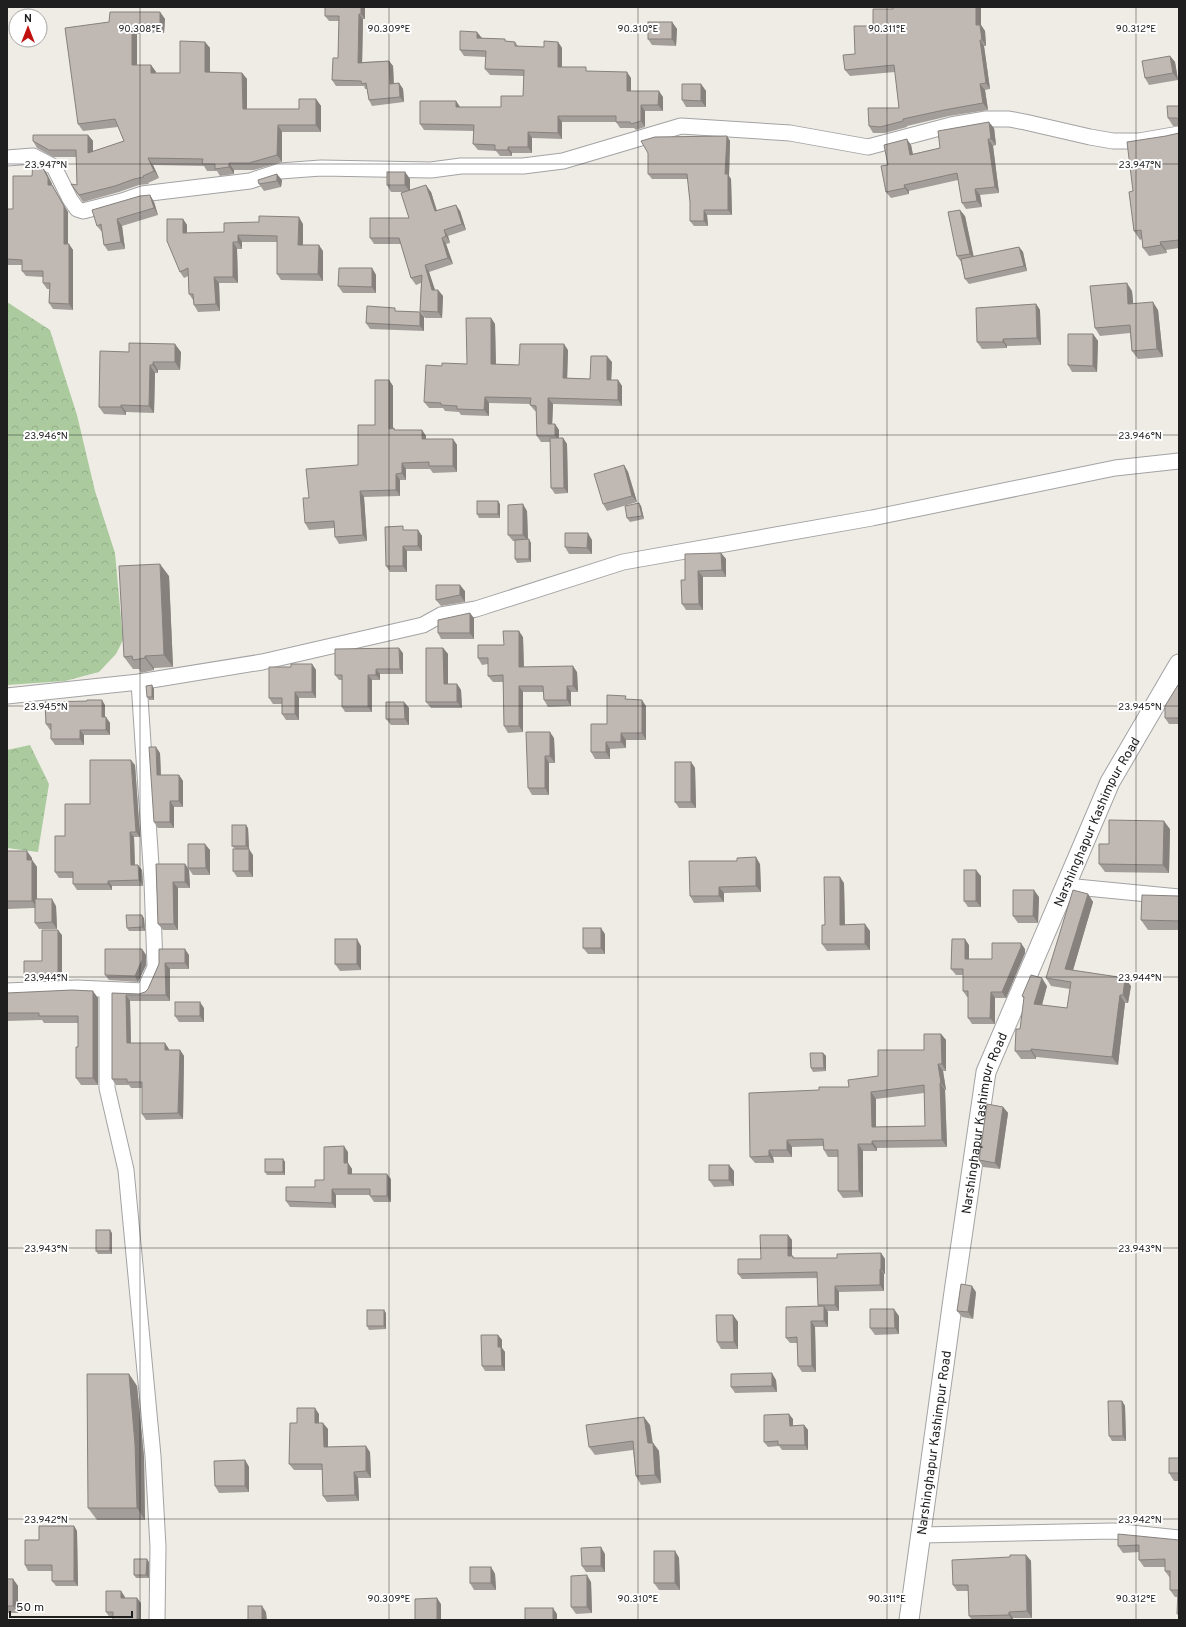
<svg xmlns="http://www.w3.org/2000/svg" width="1186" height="1627" font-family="Overpass,sans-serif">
  <defs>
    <pattern id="forest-crowns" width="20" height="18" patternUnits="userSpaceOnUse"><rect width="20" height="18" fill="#abcb9e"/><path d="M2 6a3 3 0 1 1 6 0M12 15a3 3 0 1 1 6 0" fill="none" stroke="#93ae88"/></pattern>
  </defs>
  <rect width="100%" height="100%" fill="#efece6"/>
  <g fill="url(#forest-crowns)">
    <polygon points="7,302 50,330 77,415 95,491 115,553 123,640 116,654 99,672 65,681 7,685"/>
    <polygon points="30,745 49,784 38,852 7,848 7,750"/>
  </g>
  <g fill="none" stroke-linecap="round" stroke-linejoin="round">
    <g stroke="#a3a3a3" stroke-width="17">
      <g id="minor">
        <polyline points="7,158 33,156 54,167 70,199 77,209 83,211 122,201 142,194 250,181 280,171 321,168 431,170 461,166 523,166 563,161 681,126 790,133 868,147 951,125 986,119 1009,119 1025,122 1090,137 1113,141 1139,141 1179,134"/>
        <polyline points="7,696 139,682 262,662 423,625 441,615 476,609 623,562 872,518 1115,468 1179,461"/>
        <polyline points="1066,886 1179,897"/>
        <polyline points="107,990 107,1088 126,1170 153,1456 158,1547 157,1620"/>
        <polyline points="7,991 77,988 144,991 155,967 152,881 139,682"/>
        <polyline points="921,1535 1113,1531 1179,1538"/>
      </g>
    </g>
    <g stroke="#a3a3a3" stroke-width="21">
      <g id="tertiary">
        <path id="s1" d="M 909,1620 L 954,1292 L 986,1072 L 1110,782 L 1179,664"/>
      </g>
    </g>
    <use href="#minor" stroke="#fff" stroke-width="15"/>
    <use href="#tertiary" stroke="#fff" stroke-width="19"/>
  </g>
  <g fill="#a49e9a" fill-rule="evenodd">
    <polygon points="365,7 365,19 363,19 362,62 389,61 393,66 394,84 399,83 403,89 404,102 372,106 369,100 367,89 365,89 364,86 336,86 332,80 338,58 339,21 329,21 325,16"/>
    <polygon points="981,7 981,25 985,31 986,46 984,46 990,89 985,90 988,110 949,116 907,126 907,127 885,133 873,133 869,126 899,108 895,72 850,76 845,70 873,26 893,9"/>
    <polygon points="160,12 165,19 164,33 142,32 142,34 137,34 137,65 151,65 156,72 156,73 180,73 205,42 210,48 210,72 242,73 247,79 247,109 299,109 316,99 321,106 321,132 282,132 282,162 254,170 234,170 234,174 220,176 217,171 207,171 204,166 153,165 159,178 148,183 149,184 139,185 119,192 83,202 71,184 77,185 76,157 53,157 37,148 33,141 88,135 93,141 93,152 124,141 118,127 83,131 78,124 109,22"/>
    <polygon points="672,22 677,29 676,46 652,45 648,39"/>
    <polygon points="482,38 515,42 518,46 544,47 558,42 562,48 562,67 631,78 631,91 663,97 663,111 645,111 645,127 636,130 634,128 620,128 616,122 562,122 562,139 532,138 532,153 512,153 512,156 500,156 496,151 478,150 473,144 474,131 424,130 420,124 456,101 460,107 501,107 523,96 524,76 490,75 485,69 486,57 464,56 460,50"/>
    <polygon points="1170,56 1175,62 1178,80 1149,85 1145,78"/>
    <polygon points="701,84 706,91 706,107 686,107 682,100"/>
    <polygon points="1179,106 1179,126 1173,126 1168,118"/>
    <polygon points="994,128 996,145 993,146 999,193 980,195 982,207 966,209 962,203 958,180 909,191 909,194 891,198 886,192 888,165 911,145 913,154 940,148"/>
    <polygon points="1179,133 1179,248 1166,250 1167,253 1149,256 1143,248 1142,239 1140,240 1134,231 1133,191 1166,136"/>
    <polygon points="727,136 730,141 729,176 731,179 732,215 707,215 708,226 694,226 690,221 690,202 688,179 652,179 648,174"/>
    <polygon points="43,168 47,174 52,184 52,186 68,212 68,244 73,250 73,310 53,309 49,303 50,289 47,289 43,283 43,277 26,276 22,271 22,265 8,265 7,264 7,209 13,209 32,176"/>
    <polygon points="405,172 410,179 410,190 431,192 437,211 460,211 466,230 448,236 450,243 446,244 453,264 429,272 435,290 438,290 443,296 442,318 425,318 420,311 421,283 416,285 411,278 401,244 374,244 370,238 409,218 406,192 391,192 387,185"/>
    <polygon points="282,180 281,187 264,191 259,184"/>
    <polygon points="150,195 154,202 158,215 122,226 125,249 108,251 104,245 102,232 97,226"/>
    <polygon points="965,216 974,257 1019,247 1023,252 1027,271 969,284 965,279 961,262 957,256"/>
    <polygon points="183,219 187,225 187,233 224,232 303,224 303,245 323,251 323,281 281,280 277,274 277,242 242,242 242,249 237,249 238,283 219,283 220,311 198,312 194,305 193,300 189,294 188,276 184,278 180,272"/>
    <polygon points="372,268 376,275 376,293 343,293 338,286"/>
    <polygon points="1132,291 1133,303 1158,310 1163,357 1138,359 1132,351 1130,333 1100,336 1095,328"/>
    <polygon points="1036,304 1040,310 1041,345 1007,346 1007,348 982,349 977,342"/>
    <polygon points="397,311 420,312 424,317 424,331 370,329 366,323"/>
    <polygon points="491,318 495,324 496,364 519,365 568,350 567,378 590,379 612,362 611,380 618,380 622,386 622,406 553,404 552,424 555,424 559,430 559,438 563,438 567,444 568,493 555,494 551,488 550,442 541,442 537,436 536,411 535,411 530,405 531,404 489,403 489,416 461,415 459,412 445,411 443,408 429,408 424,402 442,366 467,364"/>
    <polygon points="1093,334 1098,341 1097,372 1072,372 1068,365"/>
    <polygon points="129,352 181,352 180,370 158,370 158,373 155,373 154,413 126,412 126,415 104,414 99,407"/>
    <polygon points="389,380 393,386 393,428 394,428 395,430 422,430 426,436 426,439 453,439 457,445 457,472 433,473 430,469 406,469 406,480 400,480 400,496 364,497 367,541 339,544 335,537 334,528 309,530 305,523 309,498 358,465 375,425"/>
    <polygon points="624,465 628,472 637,502 607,511 603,504"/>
    <polygon points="639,503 641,506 644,519 630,522 627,518"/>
    <polygon points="500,504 500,518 479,518 477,514"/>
    <polygon points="527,511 528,539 531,543 531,562 517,563 515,559 515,541 513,541 508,535"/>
    <polygon points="405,530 418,530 422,536 422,551 407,551 407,572 390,572 386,566"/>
    <polygon points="592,540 592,554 569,554 565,547"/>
    <polygon points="721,553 726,559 726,577 703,577 703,610 686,610 682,604 685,580"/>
    <polygon points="169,576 173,667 154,668 154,670 141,673 139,669 133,669 124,657"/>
    <polygon points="465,591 465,602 441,606 436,600"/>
    <polygon points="474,618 474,639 441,639 438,633"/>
    <polygon points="523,637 524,667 577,672 578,692 571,692 571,706 548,707 544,700 543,692 523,692 523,732 508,733 504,726 503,682 493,682 488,676 488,664 482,665 478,658 504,645"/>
    <polygon points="443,648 448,654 448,684 457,684 461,690 462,708 431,708 426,702"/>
    <polygon points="403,653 403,674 380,674 380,680 372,680 372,712 345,712 342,707 342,680 339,680 335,675"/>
    <polygon points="312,664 316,670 316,698 299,698 299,720 286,720 282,714 282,704 273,704 269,698 291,667"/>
    <polygon points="152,685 154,689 154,700 149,700 147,697"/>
    <polygon points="1179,685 1179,724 1169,724 1165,718"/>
    <polygon points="628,699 646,706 646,740 626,740 626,748 610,749 610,759 595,759 591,752 607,724"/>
    <polygon points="404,702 409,708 409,725 391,725 386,719"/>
    <polygon points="105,705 105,717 110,723 110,735 84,735 84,745 55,745 51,739 51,730 50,730 46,724"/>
    <polygon points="554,738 555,763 549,763 549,795 532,795 528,788"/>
    <polygon points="160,753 161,775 179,775 183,781 183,807 174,807 174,828 158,828 154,822"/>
    <polygon points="691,762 695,768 696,808 679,808 675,802"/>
    <polygon points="135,765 140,837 134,837 135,865 142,870 143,886 112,886 112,890 77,890 73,884 73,878 59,878 55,872 65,836 90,804"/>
    <polygon points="248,828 249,849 235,849 232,846"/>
    <polygon points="1170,829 1169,873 1105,872 1099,864 1109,844"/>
    <polygon points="210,850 210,875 193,875 188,868"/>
    <polygon points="7,851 32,858 32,860 37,867 37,899 56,906 57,929 39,929 35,923 35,908 7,909"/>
    <polygon points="253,855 253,877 237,877 233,871"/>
    <polygon points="156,864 185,864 189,870 190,888 178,888 178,930 163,930 158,924"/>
    <polygon points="760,864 761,892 724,893 724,902 694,903 690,896"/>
    <polygon points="981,876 981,907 968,907 964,901"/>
    <polygon points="844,883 845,925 870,931 870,950 827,951 822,944 825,925"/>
    <polygon points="1088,894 1093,902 1073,970 1131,986 1128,1003 1125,1003 1118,1065 1036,1057 1036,1059 1021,1059 1015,1051 1020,1029 1024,999 1022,996 1047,986 1042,1005 1067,1008 1070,989 1051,986 1046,978"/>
    <polygon points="1179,896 1179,930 1148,930 1141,920"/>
    <polygon points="1039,897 1038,923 1018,923 1013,916"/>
    <polygon points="144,918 145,931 129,931 127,928"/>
    <polygon points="605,934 605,954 588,954 583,948"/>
    <polygon points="62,935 62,980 28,981 24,976 42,961"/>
    <polygon points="969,945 969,959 992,959 1025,949 1025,953 1006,998 995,998 995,1024 972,1024 968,1018 968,997 967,997 963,991 963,975 956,975 951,969"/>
    <polygon points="361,946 361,970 340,971 335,964"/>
    <polygon points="142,949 146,955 146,965 138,982 109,980 105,975"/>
    <polygon points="189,955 189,969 170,969 170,1001 130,1001 131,1043 169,1049 169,1050 180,1050 184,1056 183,1119 146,1120 142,1114 142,1088 131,1088 129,1085 116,1085 112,1079 112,993 139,994 145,992 148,989 159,964"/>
    <polygon points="7,993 98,998 98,1085 81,1085 76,1078 78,1047 78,1023 44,1023 42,1020 7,1021"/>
    <polygon points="204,1008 204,1022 179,1022 175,1016"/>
    <path d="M 941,1034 L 946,1040 L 946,1071 L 943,1071 L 946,1090 L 945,1090 L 947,1147 L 877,1148 L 877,1151 L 863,1151 L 863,1197 L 843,1198 L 838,1191 L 838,1157 L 828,1157 L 824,1150 L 823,1146 L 792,1147 L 792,1157 L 773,1157 L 774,1163 L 755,1163 L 750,1157 L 819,1090 L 849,1087 L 878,1076 L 924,1050 ZM 924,1093 L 925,1126 L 876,1127 L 876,1099 Z"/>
    <polygon points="823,1053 826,1056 826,1071 813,1072 811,1068"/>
    <polygon points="1003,1107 1008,1113 1000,1169 983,1167 979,1160"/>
    <polygon points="348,1152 348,1163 352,1169 352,1174 391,1179 391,1202 374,1202 370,1196 370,1195 336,1195 336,1208 290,1207 286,1201 315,1187 324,1180"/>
    <polygon points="283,1159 285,1162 285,1175 267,1175 265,1172"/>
    <polygon points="734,1171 734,1186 714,1187 709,1180"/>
    <polygon points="112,1233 112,1254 98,1254 96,1251"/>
    <polygon points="788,1235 792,1240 792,1256 794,1258 837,1258 881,1253 885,1259 885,1274 884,1274 884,1291 839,1292 839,1311 827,1311 828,1327 815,1327 816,1372 802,1372 798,1366 797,1343 790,1343 786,1338 818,1306 818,1305 817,1278 742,1279 738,1274 761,1259"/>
    <polygon points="976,1292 973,1319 962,1317 957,1311"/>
    <polygon points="386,1313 386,1329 369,1330 367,1326"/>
    <polygon points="733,1315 738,1322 738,1349 721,1349 717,1342"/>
    <polygon points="899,1316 899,1334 875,1335 870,1328"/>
    <polygon points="498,1335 502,1340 502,1348 505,1352 505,1371 485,1371 482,1366"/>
    <polygon points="129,1374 137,1386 144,1457 145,1520 97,1520 88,1508"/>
    <polygon points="776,1380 777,1392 735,1393 731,1387"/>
    <polygon points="1122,1401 1125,1406 1126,1441 1112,1441 1109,1436"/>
    <polygon points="319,1414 319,1423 328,1429 328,1447 370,1452 371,1478 358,1478 359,1501 327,1502 323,1496 322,1470 294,1470 289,1464 297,1423"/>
    <polygon points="793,1419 793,1426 804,1425 808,1430 808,1450 782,1450 779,1446 768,1447 764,1442"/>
    <polygon points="650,1425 653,1443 659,1451 661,1483 641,1485 636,1476 633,1450 595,1455 589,1447"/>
    <polygon points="1179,1458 1179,1481 1174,1481 1169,1473"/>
    <polygon points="245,1460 249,1467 249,1492 219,1493 215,1486"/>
    <polygon points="74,1526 77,1531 78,1586 56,1586 52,1581 52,1571 28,1571 25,1565 39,1540"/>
    <polygon points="1179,1540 1178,1597 1175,1597 1170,1590 1170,1578 1165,1571 1165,1567 1144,1567 1139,1560 1139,1552 1123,1553 1118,1546"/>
    <polygon points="675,1551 679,1558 680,1590 659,1590 654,1583"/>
    <polygon points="605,1554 605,1572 586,1572 582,1566"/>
    <polygon points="1026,1555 1031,1561 1032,1618 1013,1618 1013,1620 972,1620 969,1616 968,1591 957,1591 953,1585"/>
    <polygon points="149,1562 149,1578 136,1578 134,1575"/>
    <polygon points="491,1567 495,1574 496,1590 474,1590 470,1583"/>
    <polygon points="7,1579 13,1579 18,1586 18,1613 7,1613"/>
    <polygon points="591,1582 592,1613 576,1614 571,1607"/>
    <polygon points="121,1591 125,1598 141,1603 141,1620 110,1618 106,1612"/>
  </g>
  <g fill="#86817d">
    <polygon points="361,7 365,7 365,19 361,14"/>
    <polygon points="976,7 981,7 981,25 985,31 986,46 982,40 976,25"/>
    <polygon points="160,12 165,19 164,33 160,26"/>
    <polygon points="359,14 363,19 362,68 358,63"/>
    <polygon points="672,22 677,29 676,46 672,39"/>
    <polygon points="137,26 142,32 142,34 137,27"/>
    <polygon points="132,27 137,34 137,72 132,65"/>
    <polygon points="477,32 482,38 481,44 477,38"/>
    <polygon points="980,40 984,46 990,89 986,83"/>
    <polygon points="205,42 210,48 210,79 205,72"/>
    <polygon points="558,42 562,48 562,73 558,67"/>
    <polygon points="1170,56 1175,62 1178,80 1173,73"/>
    <polygon points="389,61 393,66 394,90 390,84"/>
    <polygon points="151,65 156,72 156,80 151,73"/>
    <polygon points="627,72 631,78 631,97 627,91"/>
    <polygon points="242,73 247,79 247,116 243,109"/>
    <polygon points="399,83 403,89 404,102 400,97"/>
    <polygon points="701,84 706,91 706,107 701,101"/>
    <polygon points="980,84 985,90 988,110 983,103"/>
    <polygon points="659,91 663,97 663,111 658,105"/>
    <polygon points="316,99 321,106 321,132 316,125"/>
    <polygon points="456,101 460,107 456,107"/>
    <polygon points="641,105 645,111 645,127 641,121"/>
    <polygon points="558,116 562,122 562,139 558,133"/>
    <polygon points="989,122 994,128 996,145 991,139"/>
    <polygon points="278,125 282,132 282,162 277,155"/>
    <polygon points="528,132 532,138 532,153 528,147"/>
    <polygon points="88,135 93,141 93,160 88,153"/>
    <polygon points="727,136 730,141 729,176 731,179 732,215 728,210 725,174"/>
    <polygon points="907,139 911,145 914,161 910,155"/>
    <polygon points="988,139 993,146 999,193 995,187"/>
    <polygon points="508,147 512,153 512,156 508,150"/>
    <polygon points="148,158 153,165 159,178 154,171"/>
    <polygon points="229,163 234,170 234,174 229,167"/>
    <polygon points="43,168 47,174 52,184 52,186 68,212 68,250 64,244"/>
    <polygon points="405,172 410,179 410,192 405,185"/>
    <polygon points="277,174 282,180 281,187 277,181"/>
    <polygon points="426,185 431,192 439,218 435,211"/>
    <polygon points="904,185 909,191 909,194 905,188"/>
    <polygon points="975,189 980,195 982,207 977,201"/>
    <polygon points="150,195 154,202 158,215 154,208"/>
    <polygon points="456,205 460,211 466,230 462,224"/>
    <polygon points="704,210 707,215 708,226 704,221"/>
    <polygon points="960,210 965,216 974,260 970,254"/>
    <polygon points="299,217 303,224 303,251 298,245"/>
    <polygon points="117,219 122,226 125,249 121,242"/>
    <polygon points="183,219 187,225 187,239 183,233"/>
    <polygon points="444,230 448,236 450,243 446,236"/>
    <polygon points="238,235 242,242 242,249 238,242"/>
    <polygon points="442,238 446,244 453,264 448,258"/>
    <polygon points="233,242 237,249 238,283 233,277"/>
    <polygon points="1160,242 1166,250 1167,253 1161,245"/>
    <polygon points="69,244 73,250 73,310 69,304"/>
    <polygon points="319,245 323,251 323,281 318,274"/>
    <polygon points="1019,247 1023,252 1027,271 1024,266"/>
    <polygon points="425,265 429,272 437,296 432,290"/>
    <polygon points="372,268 376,275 376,293 372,287"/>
    <polygon points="214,277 219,283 220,311 216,304"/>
    <polygon points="1127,283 1132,291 1134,312 1128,304"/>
    <polygon points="438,290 443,296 442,318 438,312"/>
    <polygon points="1153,302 1158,310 1163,357 1157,349"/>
    <polygon points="1036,304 1040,310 1041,345 1037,338"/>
    <polygon points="420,312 424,317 424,331 420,326"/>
    <polygon points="491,318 495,324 496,370 491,364"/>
    <polygon points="1093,334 1098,341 1097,372 1093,366"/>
    <polygon points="1003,339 1007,346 1007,348 1003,342"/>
    <polygon points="175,344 181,352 180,370 175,362"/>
    <polygon points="564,344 568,350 567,384 563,378"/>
    <polygon points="607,356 612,362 611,386 607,380"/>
    <polygon points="153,362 158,370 158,373 153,365"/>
    <polygon points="150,365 155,373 154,413 149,406"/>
    <polygon points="389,380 393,386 393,435 389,429"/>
    <polygon points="618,380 622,386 622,406 618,400"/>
    <polygon points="485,397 489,403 489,416 484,410"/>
    <polygon points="548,398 553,404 552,430 548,424"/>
    <polygon points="121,405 126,412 126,415 121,407"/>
    <polygon points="555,424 559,430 559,442 555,436"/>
    <polygon points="422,430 426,436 426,445 422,439"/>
    <polygon points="563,438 567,444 568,493 564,488"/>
    <polygon points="453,439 457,445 457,472 453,466"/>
    <polygon points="402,463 406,469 406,480 402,473"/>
    <polygon points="624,465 628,472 637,502 632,496"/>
    <polygon points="396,474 400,480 400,496 396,490"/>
    <polygon points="360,491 364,497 367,541 363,535"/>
    <polygon points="498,501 500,504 500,518 498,514"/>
    <polygon points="639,503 641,506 644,519 642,516"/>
    <polygon points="523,504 527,511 528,541 523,535"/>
    <polygon points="418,530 422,536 422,551 418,546"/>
    <polygon points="588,533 592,540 592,554 587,548"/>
    <polygon points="529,539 531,543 531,562 529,559"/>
    <polygon points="403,546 407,551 407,572 403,566"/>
    <polygon points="721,553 726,559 726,577 722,570"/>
    <polygon points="160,564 169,576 173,667 164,655"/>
    <polygon points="698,571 703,577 703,610 699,604"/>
    <polygon points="460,585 465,591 465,602 460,595"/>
    <polygon points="470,613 474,618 474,639 470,633"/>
    <polygon points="519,631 523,637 524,673 519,667"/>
    <polygon points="399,648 403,653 403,674 400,669"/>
    <polygon points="443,648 448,654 448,690 444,684"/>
    <polygon points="145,656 154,668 154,670 145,658"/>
    <polygon points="312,664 316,670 316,698 312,692"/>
    <polygon points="573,666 577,672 578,692 573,686"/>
    <polygon points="376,669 380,674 380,680 376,675"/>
    <polygon points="368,675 372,680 372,712 368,707"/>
    <polygon points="457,684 461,690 462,708 457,702"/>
    <polygon points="152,685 154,689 154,700 152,697"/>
    <polygon points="519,686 523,692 523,732 519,726"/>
    <polygon points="567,686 571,692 571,706 567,700"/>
    <polygon points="295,692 299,698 299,720 295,714"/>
    <polygon points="102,700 105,705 105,723 102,717"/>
    <polygon points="642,700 646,706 646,740 642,733"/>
    <polygon points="404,702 409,708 409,725 405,719"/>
    <polygon points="106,717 110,723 110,735 106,730"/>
    <polygon points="80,730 84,735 84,745 80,739"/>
    <polygon points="550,732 554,738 555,763 550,756"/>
    <polygon points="621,733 626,740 626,748 621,742"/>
    <polygon points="606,742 610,749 610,759 606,752"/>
    <polygon points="156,747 160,753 161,781 157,775"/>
    <polygon points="545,756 549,763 549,795 545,788"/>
    <polygon points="131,760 135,765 140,837 136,832"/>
    <polygon points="691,762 695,768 696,808 691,802"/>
    <polygon points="179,775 183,781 183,807 179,801"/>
    <polygon points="170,801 174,807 174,828 170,822"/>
    <polygon points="1164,821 1170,829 1169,873 1163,865"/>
    <polygon points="246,825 248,828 249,849 246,846"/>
    <polygon points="130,832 134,837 135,870 131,865"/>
    <polygon points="205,844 210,850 210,875 206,868"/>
    <polygon points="249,849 253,855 253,877 249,871"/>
    <polygon points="27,851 32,858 32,860 37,867 37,908 32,901 27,860"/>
    <polygon points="756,857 760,864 761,892 756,886"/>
    <polygon points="185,864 189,870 190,888 185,882"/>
    <polygon points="138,865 142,870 143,886 139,880"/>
    <polygon points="976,870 981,876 981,907 976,901"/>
    <polygon points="840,877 844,883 845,931 840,925"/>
    <polygon points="108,881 112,886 112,890 108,884"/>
    <polygon points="173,882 178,888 178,930 174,924"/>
    <polygon points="719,887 724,893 724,902 719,896"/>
    <polygon points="1034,890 1039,897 1038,923 1033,916"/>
    <polygon points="1088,894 1093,902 1071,977 1065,969"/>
    <polygon points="52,899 56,906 57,929 52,922"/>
    <polygon points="142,915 144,918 145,931 142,927"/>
    <polygon points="865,924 870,931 870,950 865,944"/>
    <polygon points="601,928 605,934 605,954 601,948"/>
    <polygon points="58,930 62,935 62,980 58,974"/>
    <polygon points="357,939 361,946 361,970 357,964"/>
    <polygon points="965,939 969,945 969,965 965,959"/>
    <polygon points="1021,943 1025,949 1025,953 1006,998 1002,992"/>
    <polygon points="142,949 146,955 146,965 138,982 135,976"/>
    <polygon points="185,949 189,955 189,969 185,963"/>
    <polygon points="165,963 170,969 170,1001 166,995"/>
    <polygon points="1042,978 1047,986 1040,1012 1034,1004"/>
    <polygon points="1125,978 1131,986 1128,1003 1123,995"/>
    <polygon points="93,991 98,998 98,1085 93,1078"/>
    <polygon points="991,992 995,998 995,1024 990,1018"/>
    <polygon points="126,995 130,1001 131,1049 127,1043"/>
    <polygon points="1120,995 1125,1003 1118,1065 1112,1057"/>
    <polygon points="200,1002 204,1008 204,1022 200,1016"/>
    <polygon points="941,1034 946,1040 946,1071 942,1064"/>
    <polygon points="165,1043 169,1049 169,1056 165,1050"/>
    <polygon points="1031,1049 1036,1057 1036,1059 1031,1051"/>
    <polygon points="180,1050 184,1056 183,1119 178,1113"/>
    <polygon points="823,1053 826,1056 826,1071 824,1068"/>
    <polygon points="938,1064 943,1071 946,1090 941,1083"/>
    <polygon points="940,1083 945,1090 947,1147 942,1140"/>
    <polygon points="871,1092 876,1099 876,1134 872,1127"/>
    <polygon points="1003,1107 1008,1113 1000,1169 995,1163"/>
    <polygon points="787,1140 792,1147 792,1157 787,1150"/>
    <polygon points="872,1141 877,1148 877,1151 872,1144"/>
    <polygon points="858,1144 863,1151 863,1197 859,1191"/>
    <polygon points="344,1146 348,1152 348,1163 352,1169 352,1180 348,1174 344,1163"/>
    <polygon points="769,1150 773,1157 774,1163 769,1156"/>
    <polygon points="283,1159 285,1162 285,1175 283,1172"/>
    <polygon points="729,1165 734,1171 734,1186 729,1180"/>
    <polygon points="387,1174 391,1179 391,1202 387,1196"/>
    <polygon points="332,1189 336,1195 336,1208 332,1203"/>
    <polygon points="110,1230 112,1233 112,1254 110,1251"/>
    <polygon points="788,1235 792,1240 792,1262 788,1256"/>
    <polygon points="881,1253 885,1259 885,1274 881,1269"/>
    <polygon points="880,1269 884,1274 884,1291 880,1285"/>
    <polygon points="835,1286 839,1292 839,1311 835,1305"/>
    <polygon points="972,1286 976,1292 973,1319 968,1312"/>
    <polygon points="824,1306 828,1312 828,1327 824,1321"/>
    <polygon points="894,1309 899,1316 899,1334 895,1328"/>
    <polygon points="384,1310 386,1313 386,1329 384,1326"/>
    <polygon points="733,1315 738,1322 738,1349 734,1342"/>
    <polygon points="811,1321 815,1327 816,1372 812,1366"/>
    <polygon points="498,1335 502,1340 502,1348 505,1352 505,1371 502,1366 498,1347"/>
    <polygon points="772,1373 776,1380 777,1392 772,1386"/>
    <polygon points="129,1374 137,1386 144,1457 145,1520 137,1508"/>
    <polygon points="1122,1401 1125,1406 1126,1441 1123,1436"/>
    <polygon points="315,1408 319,1414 319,1429 315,1423"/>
    <polygon points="789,1414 793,1419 793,1431 790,1426"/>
    <polygon points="644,1417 650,1425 653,1449 653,1443 659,1451 661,1483 655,1475 648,1443"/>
    <polygon points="323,1423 328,1429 328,1453 324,1447"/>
    <polygon points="804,1425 808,1430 808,1450 805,1445"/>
    <polygon points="366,1446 370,1452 371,1478 366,1471"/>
    <polygon points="245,1460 249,1467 249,1492 245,1486"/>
    <polygon points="354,1472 358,1478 359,1501 355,1495"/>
    <polygon points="74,1526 77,1531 78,1586 74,1581"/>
    <polygon points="601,1547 605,1554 605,1572 601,1566"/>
    <polygon points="675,1551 679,1558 680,1590 675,1583"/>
    <polygon points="1026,1555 1031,1561 1032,1618 1027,1611"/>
    <polygon points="147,1559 149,1562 149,1578 146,1575"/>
    <polygon points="491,1567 495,1574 496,1590 491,1583"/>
    <polygon points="587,1575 591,1582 592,1613 587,1607"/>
    <polygon points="13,1579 18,1586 18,1613 13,1606"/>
    <polygon points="121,1591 125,1597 125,1603 121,1598"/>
    <polygon points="137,1598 141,1603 141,1620 137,1620"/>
    <polygon points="437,1598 441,1604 441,1620 437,1620"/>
    <polygon points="262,1606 266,1612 267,1620 262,1620"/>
    <polygon points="553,1608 557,1614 557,1620 553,1620"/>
    <polygon points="1009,1612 1013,1618 1013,1620 1012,1620 1009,1615"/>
  </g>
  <g fill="#bfb8b3" stroke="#86817d" fill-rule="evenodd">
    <polygon points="325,7 361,7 361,14 359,14 358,63 389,61 390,84 399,83 400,97 369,100 366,83 362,84 361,81 332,80 333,58 338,58 339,16 325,16"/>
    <polygon points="893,7 976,7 976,25 980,25 982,40 980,40 986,83 980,84 983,103 944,110 903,119 903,121 880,127 869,126 868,108 899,108 894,65 845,70 843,55 855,54 854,26 873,26 873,9 893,9"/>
    <polygon points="110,12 160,12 160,26 137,26 137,27 132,27 132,65 151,65 151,73 180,73 180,41 205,42 205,72 242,73 243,109 299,109 299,99 316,99 316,125 278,125 277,155 249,163 229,163 229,167 215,169 215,164 202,164 203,159 148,158 154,171 143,176 144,177 134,179 115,186 79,195 71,184 77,185 76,150 49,150 33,141 33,135 88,135 88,153 124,141 115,119 78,124 65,28 109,22"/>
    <rect x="648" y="22" width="24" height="17"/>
    <polygon points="460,31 477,32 477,38 505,39 505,41 515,42 515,46 544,47 544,41 558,42 558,67 586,67 586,71 627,72 627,91 659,91 658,105 641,105 641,121 631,124 630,122 616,122 616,116 558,116 558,133 528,132 528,147 508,147 508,150 495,150 495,145 473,144 474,125 420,124 420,101 456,101 456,107 501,107 501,96 523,96 524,70 485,69 486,51 460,50"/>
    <polygon points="1170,56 1173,73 1145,78 1142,61"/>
    <polygon points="682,84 701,84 701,101 682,100"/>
    <polygon points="1167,106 1179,106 1179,120 1177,118 1168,118"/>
    <polygon points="989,122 991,139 988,139 995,187 975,189 977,201 962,203 957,173 904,185 905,188 886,192 881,166 888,165 884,145 907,139 910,155 940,148 938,131"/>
    <polygon points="1179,133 1179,240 1160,242 1161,245 1143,248 1141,230 1134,231 1129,192 1133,191 1127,142 1166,136"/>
    <polygon points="727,136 725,174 728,174 728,210 704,210 704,221 690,221 690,202 687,174 648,174 648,153 641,141 655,137"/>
    <polygon points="33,162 43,168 48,178 48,185 52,185 64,206 64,244 69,244 69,304 49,303 50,283 43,283 43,271 22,271 22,260 7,259 7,209 13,209 13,176 32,176"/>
    <rect x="387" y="172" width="18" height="13"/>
    <polygon points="277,174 277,181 259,184 258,180"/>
    <polygon points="426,185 435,211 456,205 462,224 444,230 446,236 442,238 448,258 425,265 432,290 438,290 438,312 420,311 422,275 411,278 399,238 370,238 370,218 409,218 401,193"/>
    <polygon points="150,195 154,208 117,219 121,242 104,245 101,224 97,226 92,210 140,196"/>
    <polygon points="960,210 970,254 957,256 948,212"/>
    <polygon points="259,216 299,217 298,245 319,245 318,274 277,274 277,236 238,235 238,242 233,242 233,277 214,277 216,304 194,305 193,294 189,294 188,268 180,272 167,241 167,219 183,219 183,233 224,232 224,223 259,222"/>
    <polygon points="1019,247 1024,266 965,279 961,259"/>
    <polygon points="339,268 372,268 372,287 338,286"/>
    <polygon points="1127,283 1128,304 1153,302 1157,349 1132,351 1130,325 1095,328 1090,286"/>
    <polygon points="1036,304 1037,338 1003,339 1003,342 977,342 976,308"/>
    <polygon points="367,306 395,308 395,311 420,312 420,326 366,323"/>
    <polygon points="466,318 491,318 491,364 519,365 520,344 564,344 563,378 590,379 591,356 607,356 607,380 618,380 618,400 548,398 548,424 555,424 555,436 537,436 536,406 530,405 531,398 485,397 484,410 457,409 457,406 441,405 441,403 424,402 426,365 442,366 442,363 467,364"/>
    <polygon points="1068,334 1093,334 1093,366 1068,365"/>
    <polygon points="129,343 175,344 175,362 153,362 153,365 150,365 149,406 121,405 121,407 99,407 100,351 129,352"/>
    <polygon points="375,380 389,380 389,429 394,428 394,430 422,430 422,439 453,439 453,466 429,466 429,462 402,463 402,473 396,474 396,490 360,491 363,535 335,537 334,521 305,523 303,498 309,498 306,469 358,465 358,425 375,425"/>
    <polygon points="550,438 563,438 564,488 551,488"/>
    <polygon points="624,465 632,496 603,504 594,474"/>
    <rect x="477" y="501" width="21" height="13"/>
    <polygon points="639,503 642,516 627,518 625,506"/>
    <polygon points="523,504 523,535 508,535 508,505"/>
    <polygon points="403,526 403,530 418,530 418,546 403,546 403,566 386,566 385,527"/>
    <polygon points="565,533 588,533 587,548 565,547"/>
    <polygon points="529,539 529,559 515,559 515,540"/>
    <polygon points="721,553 722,570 698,571 699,604 682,604 681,580 685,580 685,554"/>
    <polygon points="160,564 164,655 145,656 145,658 133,660 132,656 124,657 119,566"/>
    <polygon points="436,585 460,585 460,595 436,600"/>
    <polygon points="470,613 470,633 438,633 438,620"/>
    <polygon points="503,631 519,631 519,667 573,666 573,686 567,686 567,700 544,700 543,686 519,686 519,726 504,726 503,675 488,676 488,658 478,658 478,645 504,645"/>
    <polygon points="399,648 400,669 376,669 376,675 368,675 368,707 342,707 342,675 335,675 335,649"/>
    <polygon points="426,648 443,648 444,684 457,684 457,702 426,702"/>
    <polygon points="291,664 312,664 312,692 295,692 295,714 282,714 282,698 269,698 269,667 291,667"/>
    <polygon points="152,685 152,697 147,697 146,686"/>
    <polygon points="1178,685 1179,685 1179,718 1165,718 1165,706"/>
    <polygon points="607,695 626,696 625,699 642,700 642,733 621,733 621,742 606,742 606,752 591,752 591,724 607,724"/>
    <polygon points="87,700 102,700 102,717 106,717 106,730 80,730 80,739 51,739 51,724 46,724 45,702 87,701"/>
    <polygon points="386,702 404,702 405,719 386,719"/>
    <polygon points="526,732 550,732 550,756 545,756 545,788 528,788"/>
    <polygon points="149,747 156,747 157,775 179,775 179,801 170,801 170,822 154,822"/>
    <polygon points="90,760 131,760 136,832 130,832 131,865 138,865 139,880 108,881 108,884 73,884 73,872 55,872 55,836 65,836 65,804 90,804"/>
    <rect x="675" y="762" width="16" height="40"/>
    <polygon points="1109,820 1164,821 1163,865 1099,864 1099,844 1109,844"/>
    <rect x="232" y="825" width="14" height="21"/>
    <polygon points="188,844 205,844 206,868 188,868"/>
    <rect x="233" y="849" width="16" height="22"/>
    <polygon points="7,851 27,851 27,860 32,860 32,901 7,901"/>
    <polygon points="756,857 756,886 719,887 719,896 690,896 689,861 737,861 737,858"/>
    <polygon points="156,864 185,864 185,882 173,882 174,924 158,924"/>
    <rect x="964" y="870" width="12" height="31"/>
    <polygon points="824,877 840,877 840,925 865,924 865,944 822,944 822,925 825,925"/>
    <polygon points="1013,890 1034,890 1033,916 1013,916"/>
    <polygon points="1073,890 1088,894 1065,969 1125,978 1123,995 1120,995 1112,1057 1031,1049 1031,1051 1015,1051 1016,1029 1020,1029 1024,997 1022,996 1031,975 1042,978 1034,1004 1067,1008 1071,982 1046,978"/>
    <polygon points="1142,895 1179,896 1179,921 1141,920"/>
    <polygon points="35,899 52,899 52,922 35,923"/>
    <polygon points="126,915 142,915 142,927 127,928"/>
    <rect x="583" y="928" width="18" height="20"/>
    <polygon points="42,930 58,930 58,974 24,976 24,961 42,961"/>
    <rect x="335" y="939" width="22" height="25"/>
    <polygon points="952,939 965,939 965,959 992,959 992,943 1021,943 1021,947 1002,992 991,992 990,1018 968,1018 968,991 963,991 963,969 951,969"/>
    <polygon points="105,949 142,949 142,960 135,976 105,975"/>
    <polygon points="159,949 185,949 185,963 165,963 166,995 126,995 127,1043 165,1043 165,1050 180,1050 178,1113 142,1114 142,1082 127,1082 127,1079 112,1079 112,993 139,994 145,992 148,989 159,964"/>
    <polygon points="72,990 93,991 93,1078 76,1078 76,1047 78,1047 78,1016 39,1016 39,1013 7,1013 7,993"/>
    <rect x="175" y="1002" width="25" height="14"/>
    <path d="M 924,1034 L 941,1034 L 942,1064 L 938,1064 L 941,1083 L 940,1083 L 942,1140 L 872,1141 L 872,1144 L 858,1144 L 859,1191 L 838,1191 L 838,1150 L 824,1150 L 823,1139 L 787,1140 L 787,1150 L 769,1150 L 769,1156 L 750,1157 L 749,1093 L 819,1090 L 819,1087 L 849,1087 L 848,1080 L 878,1076 L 878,1050 L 924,1050 ZM 924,1085 L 925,1126 L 872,1127 L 871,1092 Z"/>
    <polygon points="810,1053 823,1053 824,1068 811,1068"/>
    <polygon points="987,1104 1003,1107 995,1163 979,1160"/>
    <polygon points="344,1146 344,1163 348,1163 348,1174 387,1174 387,1196 370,1196 370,1189 332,1189 332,1203 286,1201 286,1187 315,1187 315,1180 324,1180 324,1147"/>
    <rect x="265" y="1159" width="18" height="13"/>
    <rect x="709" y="1165" width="20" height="15"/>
    <rect x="96" y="1230" width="14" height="21"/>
    <polygon points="760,1235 788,1235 788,1256 793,1256 793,1258 837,1258 837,1254 881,1253 881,1269 880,1269 880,1285 835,1286 835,1305 818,1305 817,1272 738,1274 738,1259 761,1259"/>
    <polygon points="961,1284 972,1286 968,1312 957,1311"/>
    <polygon points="824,1306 824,1321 811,1321 812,1366 798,1366 797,1337 786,1338 786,1307"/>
    <polygon points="870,1309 894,1309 895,1328 870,1328"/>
    <rect x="367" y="1310" width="17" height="16"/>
    <polygon points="716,1315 733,1315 734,1342 717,1342"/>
    <polygon points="481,1335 498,1335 498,1347 501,1347 502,1366 482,1366"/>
    <polygon points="772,1373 772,1386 731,1387 731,1374"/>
    <polygon points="87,1374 129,1374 135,1444 137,1508 88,1508"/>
    <polygon points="1108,1401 1122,1401 1123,1436 1109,1436"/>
    <polygon points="297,1408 315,1408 315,1423 323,1423 324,1447 366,1446 366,1471 354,1472 355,1495 323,1496 322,1464 289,1464 290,1423 297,1423"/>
    <polygon points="789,1414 790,1426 804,1425 805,1445 778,1445 778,1441 764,1442 764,1415"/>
    <polygon points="644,1417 648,1443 653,1443 655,1475 636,1476 633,1441 589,1447 586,1425"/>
    <rect x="1169" y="1458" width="10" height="15"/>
    <polygon points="245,1460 245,1486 215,1486 214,1461"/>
    <polygon points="39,1526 74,1526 74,1581 52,1581 52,1565 25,1565 25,1540 39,1540"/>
    <polygon points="1118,1534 1179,1540 1179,1614 1177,1614 1178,1590 1170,1590 1170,1571 1165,1571 1165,1559 1139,1560 1139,1545 1118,1546"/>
    <polygon points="601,1547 601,1566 582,1566 581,1548"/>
    <rect x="654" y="1551" width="21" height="32"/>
    <polygon points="1010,1555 1026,1555 1027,1611 1009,1612 1009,1615 969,1616 968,1585 953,1585 952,1560 1010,1557"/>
    <polygon points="134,1559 147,1559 146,1575 134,1575"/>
    <rect x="470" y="1567" width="21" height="16"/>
    <polygon points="587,1575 587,1607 571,1607 571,1576"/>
    <rect x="7" y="1579" width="6" height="27"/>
    <polygon points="106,1591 121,1591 121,1598 137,1598 137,1620 113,1620 113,1612 106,1612"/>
    <polygon points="437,1598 437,1620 415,1620 415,1599"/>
    <rect x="248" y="1606" width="14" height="14"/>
    <rect x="525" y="1608" width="28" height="12"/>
  </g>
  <path fill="none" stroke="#1f1f1f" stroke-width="1" stroke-opacity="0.45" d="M 140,7 L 140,1620M 389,7 L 389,1620M 638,7 L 638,1620M 887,7 L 887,1620M 1136,7 L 1136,1620M 7,164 L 1179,164M 7,435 L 1179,435M 7,706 L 1179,706M 7,977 L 1179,977M 7,1248 L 1179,1248M 7,1519 L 1179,1519"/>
  <g text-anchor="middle" stroke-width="4" stroke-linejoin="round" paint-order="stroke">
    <g font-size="13" fill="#1f1f1f" stroke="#fff">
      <text dy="5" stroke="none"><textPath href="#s1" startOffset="827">Narshinghapur Kashimpur Road</textPath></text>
      <text dy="5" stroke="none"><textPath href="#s1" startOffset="503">Narshinghapur Kashimpur Road</textPath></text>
      <text dy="5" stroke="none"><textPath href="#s1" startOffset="179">Narshinghapur Kashimpur Road</textPath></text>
    </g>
  </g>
  <g font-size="10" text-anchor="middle" fill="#1f1f1f" stroke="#fff" stroke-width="4" stroke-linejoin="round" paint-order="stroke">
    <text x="140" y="32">90.308°E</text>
    <text x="389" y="32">90.309°E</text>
    <text x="638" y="32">90.310°E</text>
    <text x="887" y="32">90.311°E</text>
    <text x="1136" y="32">90.312°E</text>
    <text x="46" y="168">23.947°N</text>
    <text x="1140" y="168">23.947°N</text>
    <text x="46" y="439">23.946°N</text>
    <text x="1140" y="439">23.946°N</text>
    <text x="46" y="710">23.945°N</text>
    <text x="1140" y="710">23.945°N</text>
    <text x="46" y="981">23.944°N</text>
    <text x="1140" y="981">23.944°N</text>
    <text x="46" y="1252">23.943°N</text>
    <text x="1140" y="1252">23.943°N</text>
    <text x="46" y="1523">23.942°N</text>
    <text x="1140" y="1523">23.942°N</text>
    <text x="389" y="1602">90.309°E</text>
    <text x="638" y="1602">90.310°E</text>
    <text x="887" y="1602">90.311°E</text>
    <text x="1136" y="1602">90.312°E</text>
  </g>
  <rect width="1186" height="1627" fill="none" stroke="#1f1f1f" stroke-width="16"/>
  <g transform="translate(28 28)"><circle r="19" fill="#ffffff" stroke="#a5a5a5"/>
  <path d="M0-3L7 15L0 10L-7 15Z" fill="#c0110f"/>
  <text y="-6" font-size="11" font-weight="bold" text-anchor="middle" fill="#1f1f1f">N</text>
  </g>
  <path d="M10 1611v6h122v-6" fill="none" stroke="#1f1f1f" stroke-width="2"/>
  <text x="16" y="1611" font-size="12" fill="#1f1f1f" stroke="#ffffff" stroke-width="3" paint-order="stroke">50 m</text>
</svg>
